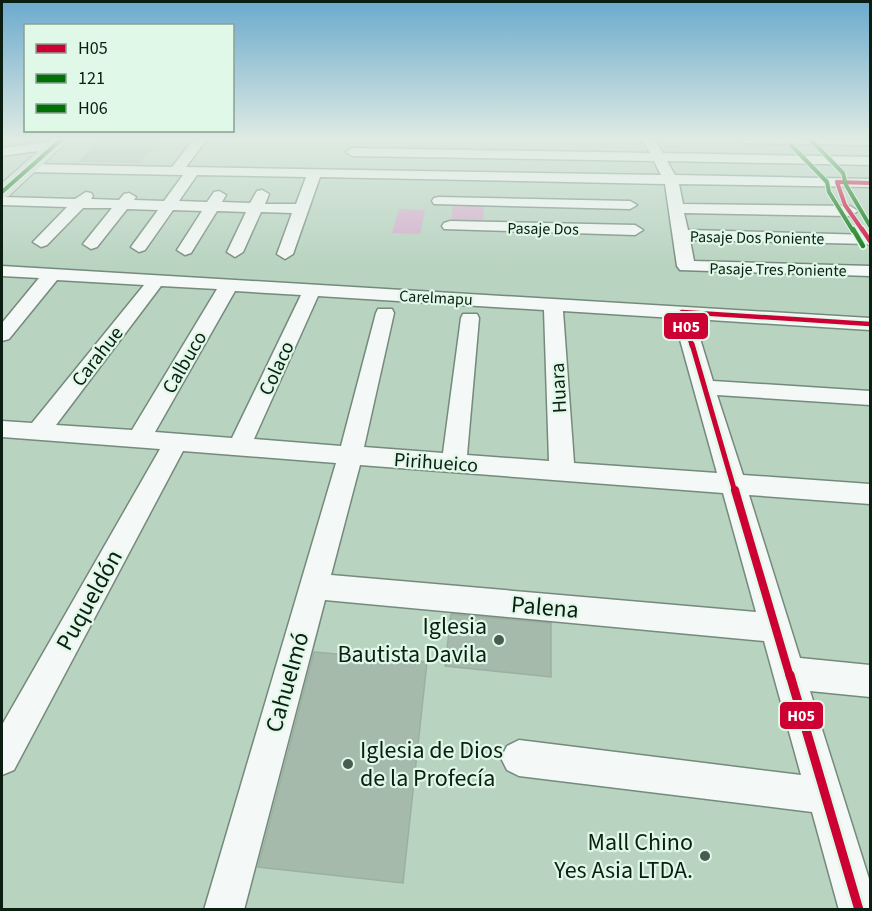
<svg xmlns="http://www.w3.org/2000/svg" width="872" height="911" font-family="'Source Sans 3',sans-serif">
  <rect width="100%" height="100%" fill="#b8d3c0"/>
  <g fill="#d4aecd">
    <polygon points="453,204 484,205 483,224 451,223"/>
    <polygon points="399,209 425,210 420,234 392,233"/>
  </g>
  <g fill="#a5baab" stroke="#9bb0a1" stroke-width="1.5">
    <polygon points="100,140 158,141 139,162 80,161"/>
    <polygon points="451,614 551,623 551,677 445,666"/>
    <polygon points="314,652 427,662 403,883 258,867"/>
  </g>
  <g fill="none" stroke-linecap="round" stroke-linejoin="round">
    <g stroke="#758a7c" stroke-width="3">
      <g id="minor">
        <path d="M 194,139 L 207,139 L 186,167 L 661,175 L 654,161 L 352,156 L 346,152 L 352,148 L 650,153 L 642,139 L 654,139 L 663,153 L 870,157 L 870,165 L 667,161 L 675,175 L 870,179 L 870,187 L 679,184 L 683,204 L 850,206 L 858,211 L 850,216 L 684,213 L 688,230 L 870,235 L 869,244 L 690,240 L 694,261 L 870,266 L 870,276 L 680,270 L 677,266 L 665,184 L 320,177 L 293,254 L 285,259 L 277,254 L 292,213 L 261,212 L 243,252 L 235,257 L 227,252 L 246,212 L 217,211 L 191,253 L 185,255 L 177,250 L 202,211 L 173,210 L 145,250 L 139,252 L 131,247 L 158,210 L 127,209 L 97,247 L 91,249 L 83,244 L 112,208 L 83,208 L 47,245 L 41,247 L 33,242 L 67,207 L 2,205 L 2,197 L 75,199 L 86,192 L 91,193 L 93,196 L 91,199 L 119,200 L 124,194 L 129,193 L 136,197 L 134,200 L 164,201 L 183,175 L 28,172 L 21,168 L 28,164 L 172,167 ZM 197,175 L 306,177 L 296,204 L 265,204 L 269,194 L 262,190 L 257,191 L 250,203 L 222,202 L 226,195 L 219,191 L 214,192 L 207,202 L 179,201 Z"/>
        <polygon points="738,139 870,139 870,145 744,143"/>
        <polygon points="54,141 60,145 58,148 2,156 2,148"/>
        <polygon points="439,197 630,201 637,205 630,209 434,204 432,201 434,198"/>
        <polygon points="450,221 635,225 643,230 635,235 444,229 442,226 444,223"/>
        <path d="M 2,266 L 870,318 L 870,330 L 694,319 L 713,381 L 870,391 L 870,405 L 717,395 L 743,475 L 870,484 L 870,504 L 749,495 L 800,658 L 870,665 L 870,697 L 810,691 L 870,882 L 870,910 L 839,910 L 812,812 L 519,776 L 507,770 L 501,758 L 507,746 L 519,740 L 801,775 L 764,641 L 325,600 L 244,910 L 204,910 L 336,463 L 183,451 L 14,770 L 2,775 L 2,725 L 160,449 L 2,437 L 2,421 L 32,423 L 144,285 L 57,280 L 9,339 L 2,341 L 2,323 L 39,278 L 2,276 ZM 161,286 L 217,289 L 132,430 L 56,425 ZM 235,291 L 301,295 L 232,438 L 155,432 ZM 318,296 L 544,310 L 549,461 L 467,455 L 479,318 L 477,314 L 463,314 L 461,318 L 443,453 L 364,447 L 394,313 L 392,309 L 378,309 L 376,313 L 341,446 L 254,439 ZM 563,311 L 674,318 L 717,473 L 574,463 ZM 360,465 L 723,493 L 756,612 L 331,575 Z"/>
      </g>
    </g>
    <g stroke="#74907f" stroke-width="2">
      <polygon id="major" points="52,139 70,139 9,196 2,198 2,183"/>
    </g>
    <use href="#minor" fill="#f4f8f6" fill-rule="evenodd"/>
    <use href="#major" fill="#d2ded6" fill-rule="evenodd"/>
    <g stroke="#e0f8e7" stroke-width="6">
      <polyline id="bus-1-far4" points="863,231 845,205 837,182 870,183"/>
    </g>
    <g stroke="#e0f8e7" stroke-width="8">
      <g id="bus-1-far3">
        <polyline points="862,229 870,241"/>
        <polyline points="692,346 682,312 870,324"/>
      </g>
    </g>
    <g stroke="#e0f8e7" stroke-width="10">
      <polyline id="bus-1-far2" points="692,344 735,492"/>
    </g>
    <g stroke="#e0f8e7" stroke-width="12">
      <polyline id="bus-1-far1" points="735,490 790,677"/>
    </g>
    <g stroke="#e0f8e7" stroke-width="14">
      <polyline id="bus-1" points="790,675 859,910"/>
    </g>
    <g stroke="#e0f8e7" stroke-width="6">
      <polyline id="bus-2-far1" points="791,145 827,182 829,192 853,231"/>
    </g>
    <g stroke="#e0f8e7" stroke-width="8">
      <polyline id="bus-2" points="853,229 863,246"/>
    </g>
    <g stroke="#e0f8e7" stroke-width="6">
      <polyline id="bus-3" points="810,139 843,173 846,185 870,226"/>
    </g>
    <g stroke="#e0f8e7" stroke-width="6">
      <polyline id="bus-4" points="2,192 62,139"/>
    </g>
    <use href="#bus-1-far4" stroke="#c03" stroke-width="4"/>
    <use href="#bus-1-far3" stroke="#c03" stroke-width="4.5"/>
    <use href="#bus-1-far2" stroke="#c03" stroke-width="5"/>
    <use href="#bus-1-far1" stroke="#c03" stroke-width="8"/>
    <use href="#bus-1" stroke="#c03" stroke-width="9"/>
    <use href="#bus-2-far1" stroke="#007106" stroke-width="4"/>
    <use href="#bus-2" stroke="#007106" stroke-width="4.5"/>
    <use href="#bus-3" stroke="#007106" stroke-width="4"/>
    <use href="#bus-4" stroke="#007106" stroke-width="4"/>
  </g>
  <linearGradient id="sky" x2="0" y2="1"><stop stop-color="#6baacd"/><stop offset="0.52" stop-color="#dfebe3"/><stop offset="1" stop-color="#dfebe3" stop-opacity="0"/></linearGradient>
  <rect width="872" height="267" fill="url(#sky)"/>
  <g fill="#485d4f" stroke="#e0f8e7" stroke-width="2">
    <circle cx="499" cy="640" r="6"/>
    <circle cx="348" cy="764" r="6"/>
    <circle cx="705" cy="856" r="6"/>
  </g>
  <g text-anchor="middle" stroke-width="4.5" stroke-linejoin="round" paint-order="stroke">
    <g font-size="16" fill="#0b1e12" stroke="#e0f8e7">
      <text transform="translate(543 228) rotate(1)" y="6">Pasaje Dos</text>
      <text transform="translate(757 237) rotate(1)" y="6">Pasaje Dos Poniente</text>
      <text transform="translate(778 269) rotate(1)" y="6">Pasaje Tres Poniente</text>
      <text transform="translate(436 297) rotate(3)" y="6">Carelmapu</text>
    </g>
    <g font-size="20" fill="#0b1e12" stroke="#e0f8e7">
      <text transform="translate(97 356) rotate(-52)" y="7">Carahue</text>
      <text transform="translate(184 362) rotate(-60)" y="7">Calbuco</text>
      <text transform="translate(276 368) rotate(-65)" y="7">Colaco</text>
      <text transform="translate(558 388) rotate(-93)" y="7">Huara</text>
      <text transform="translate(436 462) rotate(4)" y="7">Pirihueico</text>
    </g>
    <g font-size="24" fill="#0b1e12" stroke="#e0f8e7">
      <text transform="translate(89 600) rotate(-61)" y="8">Puqueldón</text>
      <text transform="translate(545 607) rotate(5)" y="8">Palena</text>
      <text transform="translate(287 682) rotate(-74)" y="8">Cahuelmó</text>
    </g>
    <g font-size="24" fill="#0b1e12" stroke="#e0f8e7" text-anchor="end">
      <text x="487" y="634">Iglesia<tspan x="487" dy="28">Bautista Davila</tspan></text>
      <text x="360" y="758" text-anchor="start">Iglesia de Dios<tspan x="360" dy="28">de la Profecía</tspan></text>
      <text x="693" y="850">Mall Chino<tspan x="693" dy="28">Yes Asia LTDA.</tspan></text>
    </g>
  </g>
  <g stroke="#e0f8e7" stroke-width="2">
    <rect x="663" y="312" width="46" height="28" rx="6" fill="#c03"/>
    <rect x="779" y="701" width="45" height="29" rx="6" fill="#c03"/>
  </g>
  <g font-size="16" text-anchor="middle" font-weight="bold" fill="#fff">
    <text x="686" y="332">H05</text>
    <text x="801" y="721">H05</text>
  </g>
  <rect width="872" height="911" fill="none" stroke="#0b1e12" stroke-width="6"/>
  <rect x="24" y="24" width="210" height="108" fill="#e0f8e7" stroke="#8ba192" stroke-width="1.5"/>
  <rect x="36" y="44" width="30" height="9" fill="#cc0033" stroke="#8ba192" stroke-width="1.5"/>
  <text x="78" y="54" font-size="18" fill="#0b1e12">H05</text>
  <rect x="36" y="74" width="30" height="9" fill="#007106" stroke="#8ba192" stroke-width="1.5"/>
  <text x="78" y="84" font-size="18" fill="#0b1e12">121</text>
  <rect x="36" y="104" width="30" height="9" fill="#007106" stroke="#8ba192" stroke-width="1.5"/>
  <text x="78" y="114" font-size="18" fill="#0b1e12">H06</text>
</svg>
